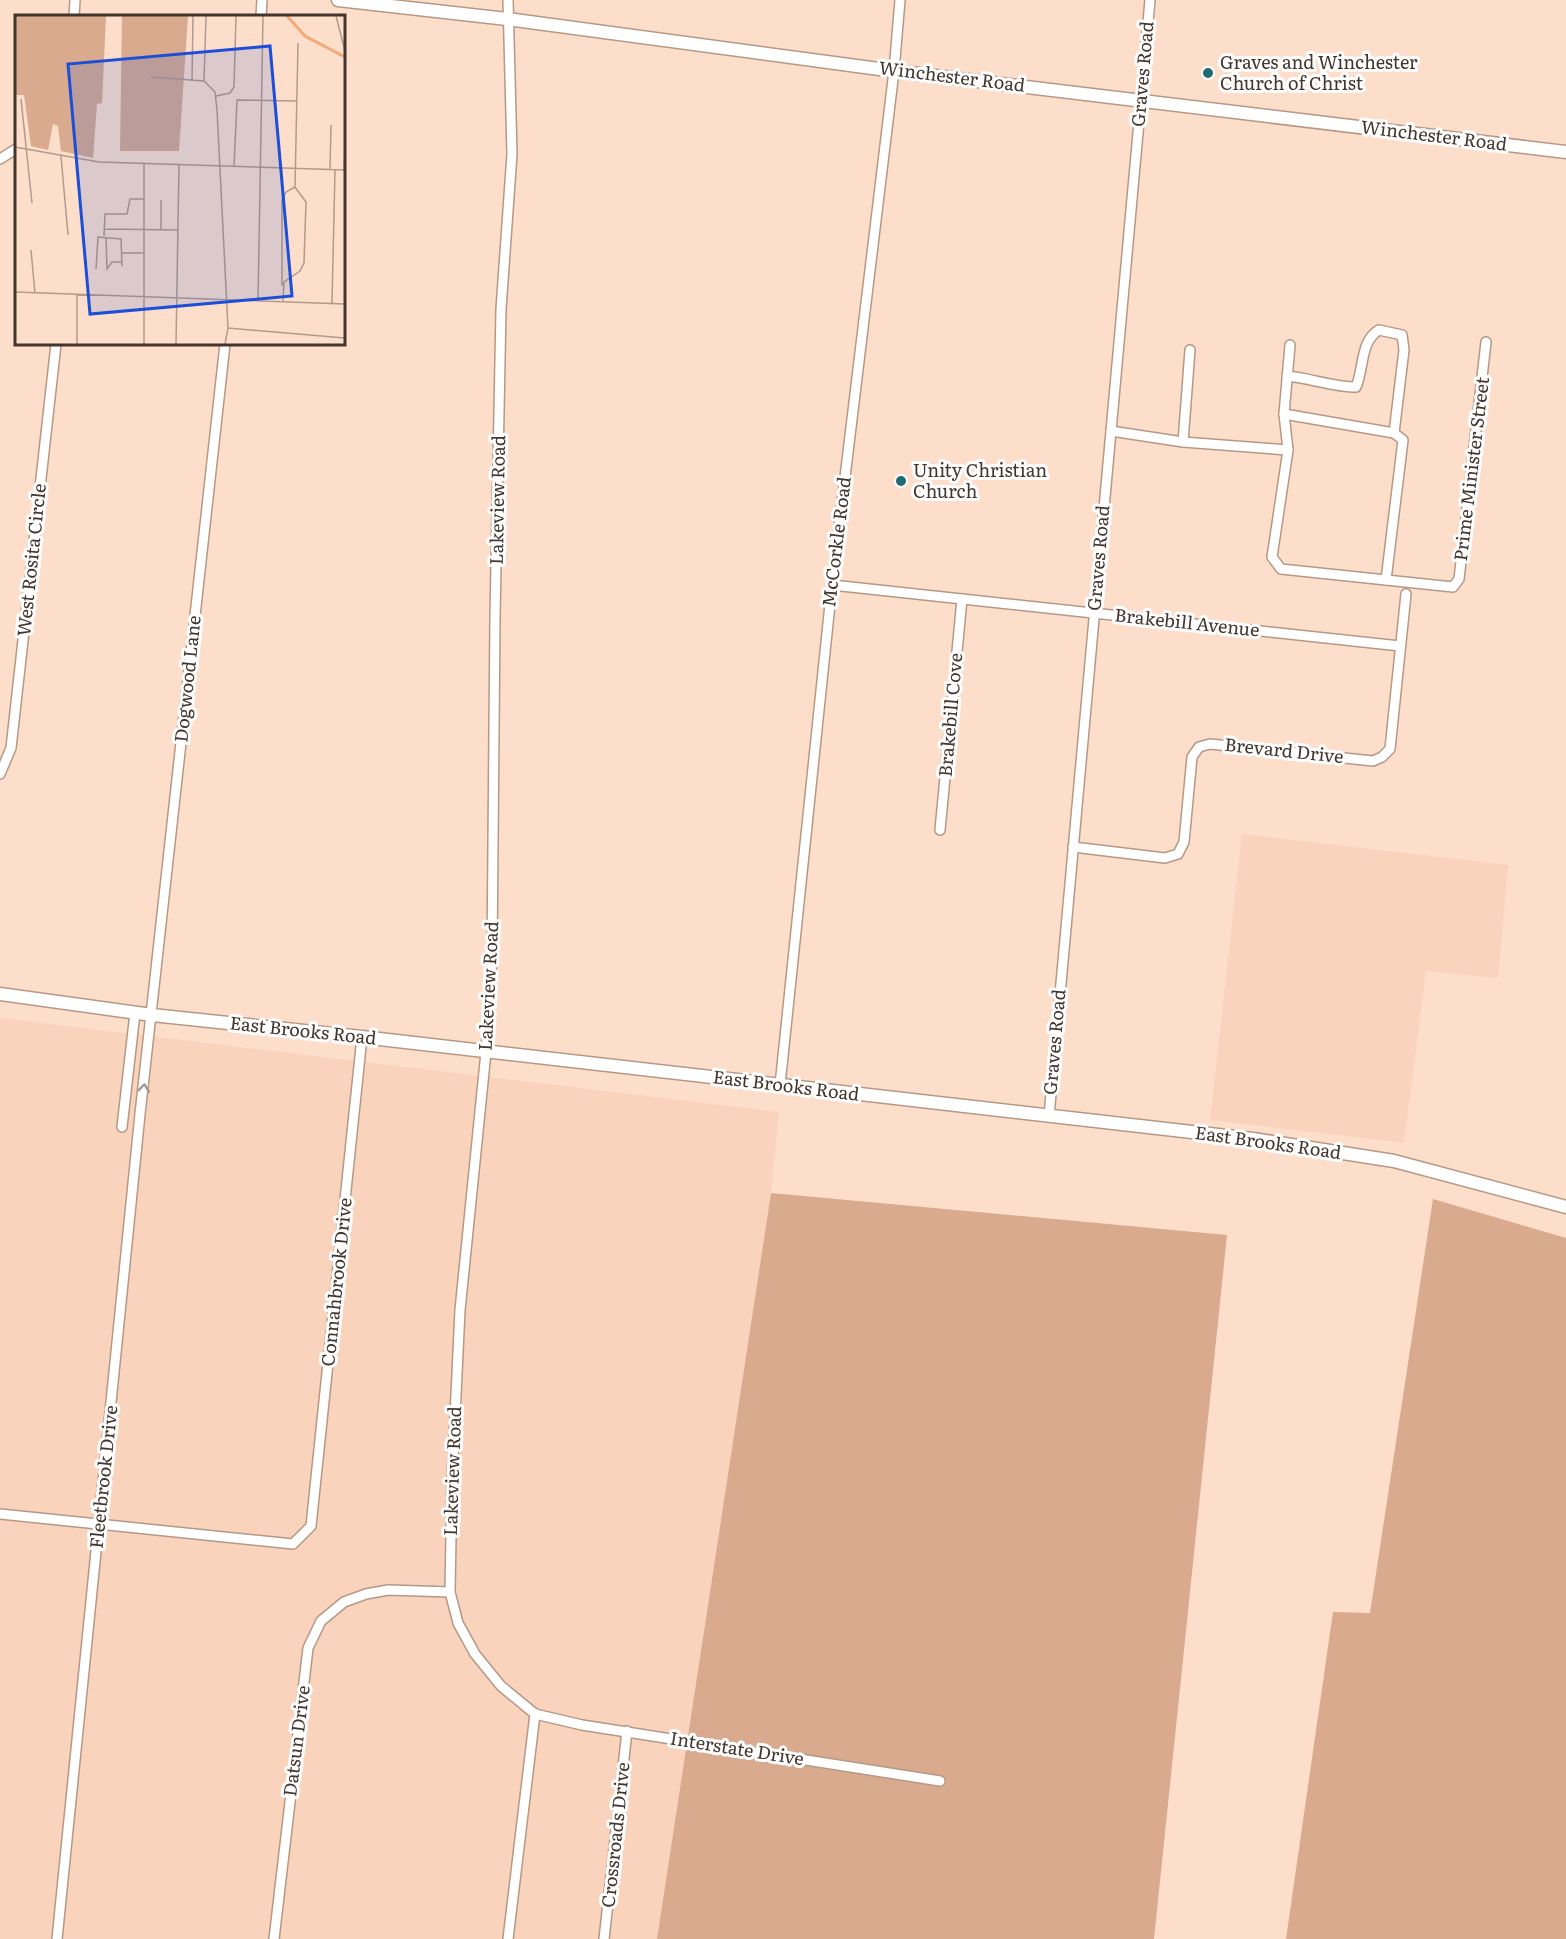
<svg xmlns="http://www.w3.org/2000/svg" width="1566" height="1939" font-family="Literata,serif">
  <rect width="100%" height="100%" fill="#fddecb"/>
  <g fill="#f9d3bb">
    <polygon points="1242,834 1508,865 1498,978 1426,971 1404,1143 1210,1120"/>
    <polygon points="0,1018 779,1112 771,1193 657,1939 0,1939"/>
  </g>
  <g fill="#d9aa8d">
    <polygon points="771,1193 1227,1235 1154,1939 657,1939"/>
    <polygon points="1433,1199 1566,1238 1566,1939 1286,1939 1333,1612 1370,1613"/>
  </g>
  <g fill="none" stroke-linecap="round" stroke-linejoin="round">
    <g stroke="#b59886" stroke-width="12">
      <g id="minor">
        <polyline points="508,0 512,154 501,309 495,617 492,957 486,1052 460,1310 452,1480 450,1592 458,1623 475,1654 501,1686 535,1714 508,1939"/>
        <polyline points="74,16 75,0"/>
        <polyline points="261,16 262,0"/>
        <polyline points="0,159 16,149"/>
        <polyline points="1290,345 1284,414 1288,450 1272,557 1281,569 1453,587 1459,579 1486,342"/>
        <path d="M 1287,376 C 1310,378 1333,387 1356,387 C 1364,369 1360,341 1379,330 L 1402,335 L 1404,350 L 1394,433 L 1403,440 L 1386,580"/>
        <polyline points="1284,414 1394,433"/>
        <polyline points="1111,431 1183,442 1288,450"/>
        <polyline points="1183,442 1190,350"/>
        <polyline points="832,585 1400,646"/>
        <polyline points="0,774 11,748 56,344"/>
        <polyline points="940,830 962,599"/>
        <polyline points="1073,847 1165,858 1178,854 1184,842 1192,757 1199,747 1210,744 1373,761 1382,757 1390,749 1406,594"/>
        <polyline points="780,1085 832,585 894,71 900,0"/>
        <polyline points="1049,1116 1150,0"/>
        <polyline points="122,1127 135,1013"/>
        <polyline points="0,1514 293,1544 311,1526 362,1037"/>
        <polyline points="535,1714 582,1725 940,1781"/>
        <polyline points="57,1939 140,1114 225,344"/>
        <polyline points="274,1939 308,1648 321,1621 344,1602 366,1594 388,1590 450,1592"/>
        <polyline points="604,1939 627,1731"/>
      </g>
    </g>
    <g stroke="#b59886" stroke-width="15">
      <g id="major">
        <polyline points="338,0 507,19 894,71 1566,152"/>
        <polyline points="0,994 152,1015 362,1037 1253,1139 1394,1161 1566,1207"/>
      </g>
    </g>
    <use href="#minor" stroke="#fff" stroke-width="9"/>
    <use href="#major" stroke="#fff" stroke-width="12"/>
  </g>
  <defs><path id="oneway-chevron" d="M-2-3.5L2.5 0L-2 3.5" fill="none" stroke-width="1.6" stroke-linecap="round" stroke-linejoin="round" transform="scale(1.5)"/></defs>
  <use stroke="#a09a96" href="#oneway-chevron" transform="translate(144 1088) rotate(-83)"/>
  <g fill="#206b72" stroke="#fff" stroke-width="2">
    <circle cx="1208" cy="73" r="6"/>
    <circle cx="901" cy="481" r="6"/>
  </g>
  <g text-anchor="middle" stroke-width="6" stroke-linejoin="round" paint-order="stroke">
    <g font-size="18" fill="#42352e" stroke="#fff" text-anchor="start">
      <text x="1220" y="69">Graves and Winchester<tspan x="1220" dy="21">Church of Christ</tspan></text>
      <text x="913" y="477">Unity Christian<tspan x="913" dy="21">Church</tspan></text>
    </g>
    <g font-size="18" fill="#42352e" stroke="#fff">
      <text transform="translate(1143 74) rotate(-85)" y="6">Graves Road</text>
      <text transform="translate(952 77) rotate(7)" y="6">Winchester Road</text>
      <text transform="translate(1434 136) rotate(7)" y="6">Winchester Road</text>
      <text transform="translate(1472 469) rotate(-83)" y="6">Prime Minister Street</text>
      <text transform="translate(498 500) rotate(-89)" y="6">Lakeview Road</text>
      <text transform="translate(837 542) rotate(-83)" y="6">McCorkle Road</text>
      <text transform="translate(1099 558) rotate(-85)" y="6">Graves Road</text>
      <text transform="translate(32 560) rotate(-84)" y="6">West Rosita Circle</text>
      <text transform="translate(1187 623) rotate(6)" y="6">Brakebill Avenue</text>
      <text transform="translate(188 679) rotate(-84)" y="6">Dogwood Lane</text>
      <text transform="translate(951 715) rotate(-85)" y="6">Brakebill Cove</text>
      <text transform="translate(1284 751) rotate(6)" y="6">Brevard Drive</text>
      <text transform="translate(489 986) rotate(-87)" y="6">Lakeview Road</text>
      <text transform="translate(303 1031) rotate(6)" y="6">East Brooks Road</text>
      <text transform="translate(1055 1042) rotate(-85)" y="6">Graves Road</text>
      <text transform="translate(786 1086) rotate(7)" y="6">East Brooks Road</text>
      <text transform="translate(1268 1143) rotate(8)" y="6">East Brooks Road</text>
      <text transform="translate(337 1282) rotate(-84)" y="6">Connahbrook Drive</text>
      <text transform="translate(453 1471) rotate(-88)" y="6">Lakeview Road</text>
      <text transform="translate(104 1477) rotate(-84)" y="6">Fleetbrook Drive</text>
      <text transform="translate(297 1741) rotate(-83)" y="6">Datsun Drive</text>
      <text transform="translate(737 1749) rotate(9)" y="6">Interstate Drive</text>
      <text transform="translate(616 1835) rotate(-84)" y="6">Crossroads Drive</text>
    </g>
  </g>
  <g transform="translate(15 15)">
    <rect width="330" height="330" fill="#fddecb"/>
    <path d="M 0,1 L 91,1 L 87,88 L 82,89 L 78,143 L 46,136 L 43,111 L 38,109 L 33,135 L 16,131 L 9,80 L 0,80 ZM 107,1 L 173,1 L 164,136 L 105,136 Z" fill="#d9aa8d"/>
    <path fill="none" stroke="#f3a978" stroke-width="3" d="M 272,1 L 290,21 L 330,42"/>
    <path fill="none" stroke="#b29a8c" stroke-width="1.5" d="M 191,1 L 189,66 L 200,77 L 202,95 L 213,313 L 210,329M 321,1 L 330,36M 136,62 L 189,66M 177,65 L 178,1M 201,81 L 215,78 L 219,72 L 221,1M 6,84 L 17,188M 0,132 L 84,147 L 330,155M 46,141 L 53,220M 219,152 L 222,85 L 282,86M 315,155 L 316,110M 329,155 L 330,137M 280,172 L 283,28M 89,214 L 163,215M 146,215 L 146,185M 89,221 L 90,199 L 112,199 L 115,184 L 129,184M 91,222 L 92,254 L 97,247 L 106,247M 16,235 L 20,278M 106,238 L 128,238M 81,254 L 83,222 L 106,224 L 107,251M 267,271 L 267,185 L 271,177 L 280,172M 0,277 L 330,289M 243,286 L 248,1M 268,286 L 269,267 L 285,256 L 289,248 L 291,187 L 280,172M 317,288 L 320,155M 213,313 L 330,323M 62,329 L 62,279M 129,329 L 129,149M 161,329 L 164,150"/>
    <path fill="#1d4ed8" fill-opacity="0.15" stroke="#1d4ed8" stroke-width="3" d="M 255,31 L 277,281 L 75,299 L 53,49 Z"/>
    <rect width="330" height="330" fill="none" stroke="#42352e" stroke-width="3"/>
  </g>
</svg>
